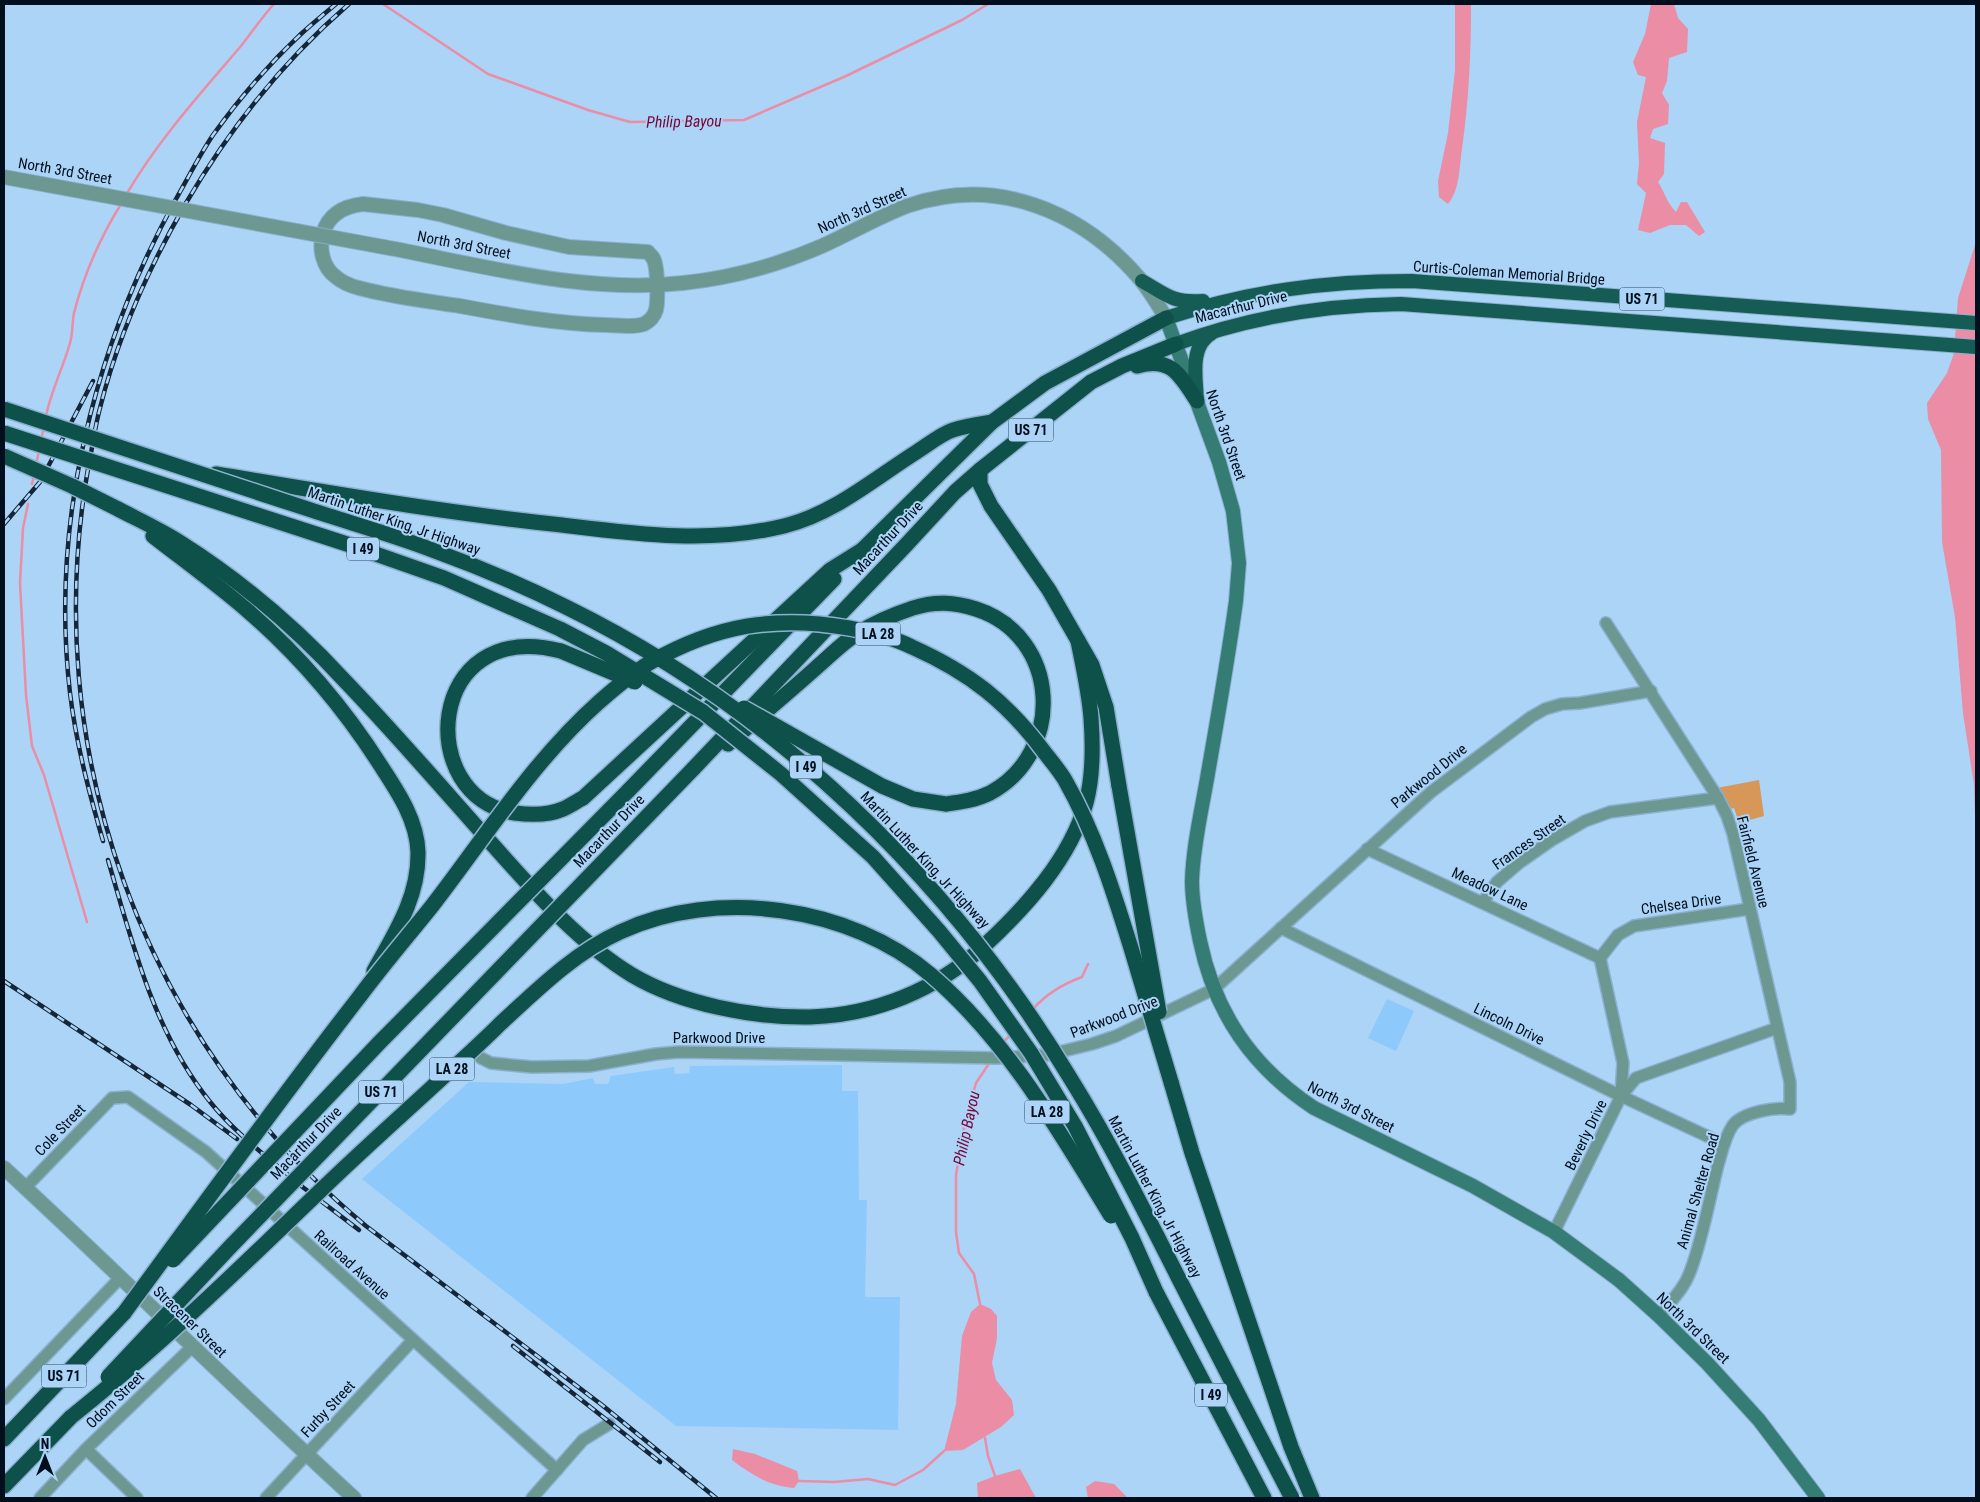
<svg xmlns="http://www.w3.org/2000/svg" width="1980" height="1502" font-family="'Roboto Condensed',sans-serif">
  <rect width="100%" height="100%" fill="#abd4f7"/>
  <g fill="#8dcafb">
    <polygon points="1387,999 1414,1011 1396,1051 1368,1038"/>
    <polygon points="842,1065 842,1091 858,1091 859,1200 867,1200 865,1297 900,1297 898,1430 676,1426 362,1179 469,1082 563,1084 593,1078 595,1084 608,1084 611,1076 674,1067 675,1074 689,1073 690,1066"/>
  </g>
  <polygon fill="#d69759" points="1759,780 1764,816 1739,823 1734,808 1727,810 1717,788"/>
  <g fill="#eb8da5">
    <path d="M 1455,4 L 1471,4 C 1471,54 1469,99 1462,149 C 1459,169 1460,189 1448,204 L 1439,197 L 1438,181 L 1448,133 L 1455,70 Z"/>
    <path d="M 1651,4 L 1674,4 L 1678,18 L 1688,29 L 1687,52 L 1669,58 L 1667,81 L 1662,93 L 1669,105 L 1668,124 L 1653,129 L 1650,138 L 1665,143 L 1664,174 L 1658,182 C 1665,193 1667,203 1676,212 L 1681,202 L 1687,202 L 1705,232 L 1699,236 L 1686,225 L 1670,225 L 1650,233 L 1638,230 L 1646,193 L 1637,184 L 1639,163 L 1637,122 L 1646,77 L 1638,75 L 1633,62 L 1645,34 Z"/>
    <polygon points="1976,242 1976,849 1974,785 1963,713 1955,617 1942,542 1941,450 1928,419 1927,403 1947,373 1954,353 1958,298"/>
    <polygon points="980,1304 991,1309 997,1316 997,1338 992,1363 996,1380 1012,1400 1014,1415 1001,1427 963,1450 944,1451 956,1404 962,1336 971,1312"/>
    <path d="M 733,1449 L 755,1454 L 797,1471 L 799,1481 L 794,1488 C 769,1486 752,1475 732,1460 Z"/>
    <polygon points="1020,1469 1036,1498 978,1498 977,1483 995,1476"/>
    <polygon points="1095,1481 1114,1484 1128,1498 1088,1498 1086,1487"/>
  </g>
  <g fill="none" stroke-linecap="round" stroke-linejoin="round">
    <g stroke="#eb8da5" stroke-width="2.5">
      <polyline points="383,4 488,74 588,110 630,122 744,120 846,76 962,20 988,4"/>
      <path d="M 126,195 C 158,140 200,94 241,46 C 252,32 262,17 274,4"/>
      <path d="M 46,416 C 51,391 63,368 70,343 C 73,333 72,323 74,313 C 84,274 100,238 121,204"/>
      <polyline points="41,441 44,426"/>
      <polyline points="36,465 39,451"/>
      <polyline points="32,484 34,475"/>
      <polyline points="28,504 23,528 20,583 26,695 32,746 44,775 87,922"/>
      <path d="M 1033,1009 C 1047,993 1063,984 1082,977 L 1088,964"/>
      <polyline points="1003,1043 1011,1034"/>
      <polyline points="980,1304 974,1274 959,1253 956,1232 956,1175 965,1122 976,1083 990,1062"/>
      <polyline points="985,1438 988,1456 995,1476"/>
      <polyline points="799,1481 834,1482 868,1479 895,1485 923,1470 944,1451"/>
    </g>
    <g stroke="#8cb0d0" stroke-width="14">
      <g id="minor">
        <path d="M 1606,623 L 1718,798 L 1727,816 L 1733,834 L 1790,1082 L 1790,1109 C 1775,1107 1743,1112 1733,1125 C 1725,1136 1722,1152 1718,1165 C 1709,1200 1703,1238 1690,1272 C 1684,1289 1670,1302 1659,1316"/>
        <polyline points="1367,849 1600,958"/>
        <polyline points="1483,902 1497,882 1519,863 1552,840 1585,821 1610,812 1718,798"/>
        <polyline points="1281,928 1621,1096 1724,1144"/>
        <polyline points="1600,958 1618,935 1634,926 1749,909"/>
        <polyline points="481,1058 491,1063 532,1067 589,1066 656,1054 679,1052 997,1058 1047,1055 1092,1044 1116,1036 1214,989 1431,792 1531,717 1545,709 1562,704 1580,703 1651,691"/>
        <polyline points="1621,1096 1636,1078 1777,1028"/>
        <polyline points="25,1188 112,1098 128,1097 206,1152 557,1470"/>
        <polyline points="1554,1232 1621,1096 1623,1063 1600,958"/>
        <polyline points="4,1399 121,1277"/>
        <polyline points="86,1449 137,1498"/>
        <polyline points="40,1498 86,1449 192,1347"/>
        <polyline points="266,1498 412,1341"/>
        <polyline points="532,1498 583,1440 609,1424"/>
      </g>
    </g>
    <g stroke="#8cb0d0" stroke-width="16">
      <g id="tertiary">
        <path d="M 363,204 L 418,210 L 443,215 L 506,233 L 569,247 L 648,252 C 648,253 653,257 653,258 C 658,266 658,301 656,310 C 654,316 650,321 644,324 C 632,328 618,325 606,325 C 557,324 508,315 460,306 C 427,301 392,297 359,288 C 351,286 343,283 336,277 C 322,267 319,248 323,233 C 329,214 345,206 363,204 Z"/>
        <path d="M 384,247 C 481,265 583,294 683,283 C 731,278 778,265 822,246 C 851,233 878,217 907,206 C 996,175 1082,211 1140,279 C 1150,291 1158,305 1166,318"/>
        <path d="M 4,1168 C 122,1277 236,1390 354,1498"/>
      </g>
    </g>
    <g stroke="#8cb0d0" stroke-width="16">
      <path id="secondary" d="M 1166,318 L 1219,462 L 1233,511 L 1239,563 L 1236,601 C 1228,659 1218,716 1208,773 C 1202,809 1193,845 1192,881 C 1192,902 1196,922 1200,941 C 1215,1013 1252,1067 1314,1108 L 1473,1186 L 1554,1232 L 1619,1280 L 1659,1316 L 1707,1363 L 1759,1420 L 1818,1498"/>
    </g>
    <g stroke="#8cb0d0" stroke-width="16">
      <g id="trunk">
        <path d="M 1142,281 C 1167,295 1172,303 1203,301"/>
        <path d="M 1166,318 C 1250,291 1324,281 1412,281 L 1976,323"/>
        <path d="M 1176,344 C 1249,317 1323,305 1401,304 L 1976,347"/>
        <path d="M 1197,401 C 1196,377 1189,346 1212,333"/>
      </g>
    </g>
    <g stroke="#8cb0d0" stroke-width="18">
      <g id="motorway">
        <path d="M 1137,366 C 1171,356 1180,375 1197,401"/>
        <polyline points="980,470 980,484 991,506 1049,590 1092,665 1106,707 1119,786"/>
        <path d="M 216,474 C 331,493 446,513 562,525 C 636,534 710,544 784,526 C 834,514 875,478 918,451 C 929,444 941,434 953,430 C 965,426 979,424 992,422"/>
        <path d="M 118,509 C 139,520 161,530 181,543 C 241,581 296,628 344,680 C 395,733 443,789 492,844 C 534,891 578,942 632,975 C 681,1004 753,1018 810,1017 C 875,1015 936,990 984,946 C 1026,907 1070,859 1086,803 C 1093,777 1093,745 1091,718 C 1089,692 1083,666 1078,641"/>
        <path d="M 153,536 C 185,561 218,585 248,611 C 300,656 344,708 381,766 C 398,792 417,820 418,852 C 419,897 395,933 374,971"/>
        <polyline points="855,557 992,422 1045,383 1166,318"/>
        <path d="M 561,651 C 425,616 414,799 515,813 C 530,815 549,815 563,809 C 570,806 577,801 583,798 L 830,570 L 862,550"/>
        <path d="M 728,744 C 758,718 788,693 817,667 C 830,656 843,642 858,633 C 874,623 895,614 913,608 C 935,601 954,602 976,609 C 1060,636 1066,752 990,793 C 976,800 961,802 946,804"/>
        <polyline points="693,769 906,545 955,492 980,470 1091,382 1122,366 1176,344"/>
        <polyline points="628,791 834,579"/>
        <polyline points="1171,1082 1192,1153 1291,1447 1312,1498"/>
        <polyline points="1156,1292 1264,1498"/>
        <polyline points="4,1439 124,1313"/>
        <polyline points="4,1486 71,1417"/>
      </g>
    </g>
    <use href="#minor" stroke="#6d9891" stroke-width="11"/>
    <use href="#tertiary" stroke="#6d9891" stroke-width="14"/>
    <use href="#secondary" stroke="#357d74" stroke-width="14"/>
    <use href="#trunk" stroke="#145c54" stroke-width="14"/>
    <use href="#motorway" stroke="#0e514a" stroke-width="15"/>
    <g stroke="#152638" stroke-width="4.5">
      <g id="rail">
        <path d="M 349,4 C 283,61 230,128 186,203 C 149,267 118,336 100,408 C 95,426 93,445 89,463 C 37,749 142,1040 366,1226 L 602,1405 L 716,1498"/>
        <polyline points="4,524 40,482 93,381"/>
        <path d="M 103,841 C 89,792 76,743 70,693 C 50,522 94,348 176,199 C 188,178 199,156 213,135 C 238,100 269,64 301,34 C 312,24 324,14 336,4"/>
        <path d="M 108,860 C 133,945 154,1033 211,1103 C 236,1134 270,1159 300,1185"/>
        <polyline points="4,981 191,1105 237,1139"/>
        <polyline points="296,1182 359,1230"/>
        <polyline points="513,1346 660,1462"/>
      </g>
    </g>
    <use href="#rail" stroke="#abd4f7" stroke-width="2.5" stroke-dasharray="8" stroke-linecap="butt"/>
    <g stroke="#8cb0d0" stroke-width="16" stroke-linecap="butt">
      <polyline id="tertiary-bridge" points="4,177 384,247"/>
    </g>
    <g stroke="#8cb0d0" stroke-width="18" stroke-linecap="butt">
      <g id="motorway-bridge">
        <path d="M 4,409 C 105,442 207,476 308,509 C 350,523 394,535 435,551 C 479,567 524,586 566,607 C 776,710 952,881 1072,1081 C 1111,1144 1144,1210 1178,1277 C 1216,1351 1253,1424 1292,1498"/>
        <polyline points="4,433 350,545 444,578 560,629 606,653 703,712 781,774 873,857 939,931 980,981 1031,1053 1075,1126 1132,1238 1156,1292"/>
        <polyline points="4,456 72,486 118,509"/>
        <polyline points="561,651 635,682"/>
        <polyline points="744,708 882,786 913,799 946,804"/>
        <polyline points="1119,786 1159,1012"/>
        <polyline points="173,1260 380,1042 628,791"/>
        <path d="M 124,1313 C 202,1207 279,1100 360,996 C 383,965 408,936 432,906 C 486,836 533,761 599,702 C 615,688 632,673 651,662 C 716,625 775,615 849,628 C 871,632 892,637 912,647 C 970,673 1007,702 1045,753 C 1052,762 1059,770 1065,780 C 1095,833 1113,890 1131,948 C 1144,993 1158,1037 1171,1082"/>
        <polyline points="108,1377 231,1246 693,769"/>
        <path d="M 71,1417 C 159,1347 239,1269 320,1191 C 359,1153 401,1116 441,1079 C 461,1061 482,1042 501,1023 C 538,989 574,953 620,932 C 716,887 851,906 931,975 C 1008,1041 1059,1131 1111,1216"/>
      </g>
    </g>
    <use href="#tertiary-bridge" stroke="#6d9891" stroke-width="14"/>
    <use href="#motorway-bridge" stroke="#0e514a" stroke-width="15"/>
  </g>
  <g text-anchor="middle" stroke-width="4" stroke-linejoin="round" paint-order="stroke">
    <g fill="#abd4f7" stroke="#33495f" stroke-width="1">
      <rect x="1619.5" y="287.5" width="45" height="23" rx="4"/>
      <rect x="1008.5" y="418.5" width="45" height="23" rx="4"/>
      <rect x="347" y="537.5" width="32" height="23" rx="4"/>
      <rect x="855.5" y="622.5" width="45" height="23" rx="4"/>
      <rect x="790" y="755.5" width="32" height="23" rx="4"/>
      <rect x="429.5" y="1057.5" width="45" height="23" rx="4"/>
      <rect x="358.5" y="1080.5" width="45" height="23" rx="4"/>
      <rect x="1024.5" y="1100.5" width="45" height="23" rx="4"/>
      <rect x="41.5" y="1364.5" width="45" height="23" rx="4"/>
      <rect x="1195" y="1383.5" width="32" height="23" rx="4"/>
    </g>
    <g font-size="14" font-weight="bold" fill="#000e1e">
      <text x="1642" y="304">US 71</text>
      <text x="1031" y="435">US 71</text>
      <text x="363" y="554">I 49</text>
      <text x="878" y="639">LA 28</text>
      <text x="806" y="772">I 49</text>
      <text x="452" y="1074">LA 28</text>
      <text x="381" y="1097">US 71</text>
      <text x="1047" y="1117">LA 28</text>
      <text x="64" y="1381">US 71</text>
      <text x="1211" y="1400">I 49</text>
    </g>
    <g font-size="15" fill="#000e1e" stroke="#abd4f7">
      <text transform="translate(65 171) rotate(10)" y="5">North 3rd Street</text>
      <text transform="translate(862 210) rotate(-24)" y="5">North 3rd Street</text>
      <text transform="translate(464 245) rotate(11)" y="5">North 3rd Street</text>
      <text transform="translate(1509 273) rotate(4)" y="5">Curtis-Coleman Memorial Bridge</text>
      <text transform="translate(1241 307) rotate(-14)" y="5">Macarthur Drive</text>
      <text transform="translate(1226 435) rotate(71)" y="5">North 3rd Street</text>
      <text transform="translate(394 521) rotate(19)" y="5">Martin Luther King, Jr Highway</text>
      <text transform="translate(888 538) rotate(-47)" y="5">Macarthur Drive</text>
      <text transform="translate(1429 776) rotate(-39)" y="5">Parkwood Drive</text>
      <text transform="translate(609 831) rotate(-46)" y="5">Macarthur Drive</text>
      <text transform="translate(1529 842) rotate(-35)" y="5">Frances Street</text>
      <text transform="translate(925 860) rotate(47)" y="5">Martin Luther King, Jr Highway</text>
      <text transform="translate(1753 862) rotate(76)" y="5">Fairfield Avenue</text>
      <text transform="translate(1490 889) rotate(25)" y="5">Meadow Lane</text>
      <text transform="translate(1681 904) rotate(-8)" y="5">Chelsea Drive</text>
      <text transform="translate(1114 1017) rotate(-21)" y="5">Parkwood Drive</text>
      <text transform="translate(1509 1024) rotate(26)" y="5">Lincoln Drive</text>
      <text x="719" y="1043">Parkwood Drive</text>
      <text transform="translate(1351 1107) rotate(27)" y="5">North 3rd Street</text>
      <text transform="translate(60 1130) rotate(-46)" y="5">Cole Street</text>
      <text transform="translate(1586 1135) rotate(-64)" y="5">Beverly Drive</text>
      <text transform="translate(306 1143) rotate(-46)" y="5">Macarthur Drive</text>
      <text transform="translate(1698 1191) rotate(-74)" y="5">Animal Shelter Road</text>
      <text transform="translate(1155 1197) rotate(62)" y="5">Martin Luther King, Jr Highway</text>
      <text transform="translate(352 1265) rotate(42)" y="5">Railroad Avenue</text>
      <text transform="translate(190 1322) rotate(44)" y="5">Stracener Street</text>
      <text transform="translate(1693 1328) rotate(44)" y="5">North 3rd Street</text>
      <text transform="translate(115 1400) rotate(-44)" y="5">Odom Street</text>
      <text transform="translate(328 1409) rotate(-47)" y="5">Furby Street</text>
    </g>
    <g font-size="16" font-style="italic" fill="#780337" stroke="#abd4f7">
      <text transform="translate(684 121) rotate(-1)" y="6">Philip Bayou</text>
      <text transform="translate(966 1128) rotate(-78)" y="6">Philip Bayou</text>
    </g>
  </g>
  <rect width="1980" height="1502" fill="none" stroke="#000e1e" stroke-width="10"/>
  <g transform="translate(45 1457)" stroke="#abd4f7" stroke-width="4" paint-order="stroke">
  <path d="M0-4L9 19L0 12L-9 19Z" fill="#000e1e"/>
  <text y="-8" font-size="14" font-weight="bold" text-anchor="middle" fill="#000e1e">N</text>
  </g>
</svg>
